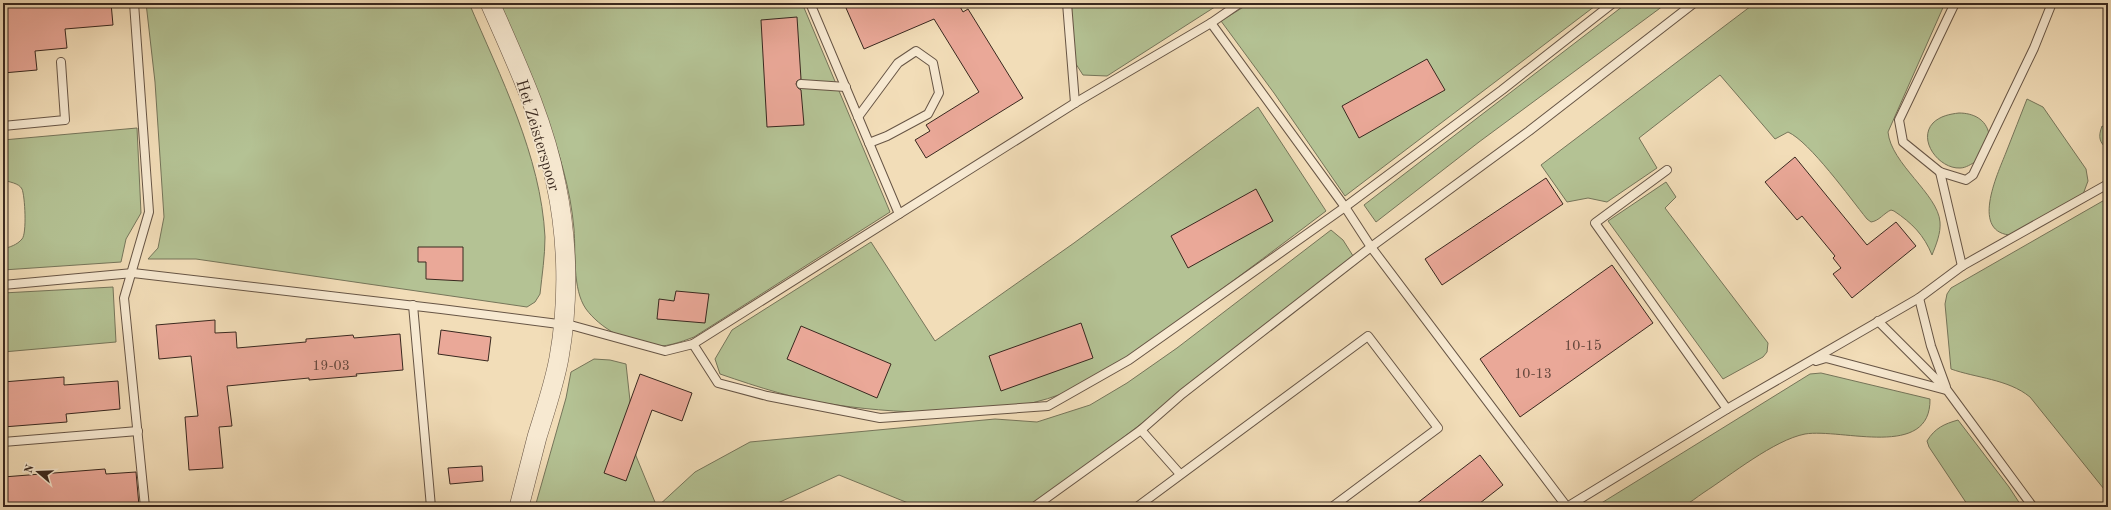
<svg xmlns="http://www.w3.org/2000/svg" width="2111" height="510" font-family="'Old Standard TT',serif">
  <rect width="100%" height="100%" fill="#f2ddb8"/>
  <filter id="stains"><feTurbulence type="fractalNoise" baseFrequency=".005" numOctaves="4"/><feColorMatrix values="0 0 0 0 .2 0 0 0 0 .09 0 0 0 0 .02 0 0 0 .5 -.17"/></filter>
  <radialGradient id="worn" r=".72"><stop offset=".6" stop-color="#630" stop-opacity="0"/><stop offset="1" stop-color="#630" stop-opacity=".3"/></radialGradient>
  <g fill="#b4c294" stroke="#76755a">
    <path d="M 146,3 L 469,3 C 500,76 541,156 545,237 C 545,256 542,275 540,294 L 535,302 L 527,307 L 196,259 L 148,259 L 158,248 L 164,217 L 155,82 Z"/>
    <path d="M 498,3 L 802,3 L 890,212 L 694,337 C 681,342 664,348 650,346 C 626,342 600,328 586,309 C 572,289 576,252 574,229 C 567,149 528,76 498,3 Z"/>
    <polygon points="1070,3 1221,3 1107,76 1083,75 1074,61"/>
    <polygon points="1250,3 1599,3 1345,196 1274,93 1221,21"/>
    <polygon points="1627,3 1667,3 1479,142 1376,222 1364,205"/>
    <path d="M 1755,3 L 1945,3 L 1888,132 C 1891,164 1938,194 1940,222 C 1941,233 1936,245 1932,255 C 1924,235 1912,223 1894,211 L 1891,210 C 1884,213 1879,221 1871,222 L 1867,219 C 1850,198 1810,142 1788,132 L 1775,139 L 1720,75 L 1639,138 L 1657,168 L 1607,202 L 1588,198 L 1567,202 L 1541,165 Z"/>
    <path d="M 2027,99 L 2043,107 L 2086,169 L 2088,181 L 2082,197 L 2009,235 C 1970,230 1999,171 2007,150 C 2014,133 2020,116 2027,99 Z"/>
    <path d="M 1258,107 L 1326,211 C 1284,243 1241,275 1199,306 C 1162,335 1115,369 1073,389 C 1010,419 905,415 837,405 C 797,400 758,387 720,374 L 715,359 L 732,330 L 871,242 L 935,341 L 1074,243 Z"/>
    <path d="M 1959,113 C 1973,113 1986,119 1989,134 L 1977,161 C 1971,164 1966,168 1960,168 C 1939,169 1917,140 1933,123 C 1940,116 1950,114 1959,113 Z"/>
    <path d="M 2102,126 L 2108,129 L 2108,150 C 2099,142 2098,137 2102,126 Z"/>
    <path d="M 137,128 L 141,213 L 126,239 L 121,262 L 3,270 L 3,249 C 10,247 17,245 22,239 C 27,234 25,196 22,189 C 19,183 9,182 3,180 L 3,140 Z"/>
    <polygon points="1666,182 1676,197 1665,208 1768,343 1767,352 1763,357 1723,379 1608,221"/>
    <path d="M 2108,198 L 2108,494 L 2030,397 C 2008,379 1976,378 1951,369 L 1945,304 L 1947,294 L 1951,288 Z"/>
    <polygon points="1331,230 1343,240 1355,259 1033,507 918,507 839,475 769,507 657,507 695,472 750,442 995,419 1037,422 1090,405 1127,383 1177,348"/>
    <polygon points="113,287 116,342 3,352 3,293"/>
    <polygon points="594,359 610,360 626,364 636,456 657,507 535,507 566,398 571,372"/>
    <path d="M 1821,373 L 1930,399 C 1931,460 1842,428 1805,434 C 1774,440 1731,475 1703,493 C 1697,497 1690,503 1683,506 C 1674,510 1610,507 1595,507 L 1810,374 Z"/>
    <path d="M 1958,420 L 2009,487 L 2022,507 L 1969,507 L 1929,447 L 1927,441 C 1935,428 1944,424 1958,420 Z"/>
  </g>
  <g fill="#eaa898" stroke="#39281f">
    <polygon points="3,3 111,3 113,25 65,29 67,48 35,51 37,70 3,73"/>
    <polygon points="859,3 958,3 963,12 968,9 1023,98 926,158 915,140 930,131 926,125 979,92 934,19 864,49 846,8"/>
    <polygon points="797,17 801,79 797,81 796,84 798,88 801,90 804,125 767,127 761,20"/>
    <polygon points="1427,59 1445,90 1359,138 1342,106"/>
    <polygon points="1795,157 1867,245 1896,222 1916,246 1852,298 1833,274 1841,268 1833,258 1835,256 1802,216 1797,220 1765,182"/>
    <polygon points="1546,178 1563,204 1442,285 1425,259"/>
    <polygon points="1256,189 1273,221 1188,268 1171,236"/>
    <polygon points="418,247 463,247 463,281 426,279 426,262 418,262"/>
    <polygon points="1612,265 1653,323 1520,417 1480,359"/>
    <polygon points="676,291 709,294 705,323 657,319 659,299 674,301"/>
    <polygon points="215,320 215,333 236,332 237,348 306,342 306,339 353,335 354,338 400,334 403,370 356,374 357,376 309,380 309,378 227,386 232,426 219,427 223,468 189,470 185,417 198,416 191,356 159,359 156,325"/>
    <polygon points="1081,323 1093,358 1001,391 989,356"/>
    <polygon points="801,326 891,364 877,398 787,359"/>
    <polygon points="441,330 491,337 488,361 438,354"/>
    <polygon points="640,374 692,393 682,421 652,410 626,481 604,473"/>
    <polygon points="64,377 64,385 118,381 120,409 66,414 67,422 3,427 3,382"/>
    <polygon points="1480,455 1503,485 1475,507 1412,507"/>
    <polygon points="482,466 483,481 450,484 448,468"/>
    <polygon points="105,469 106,474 136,472 139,506 3,507 3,477"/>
  </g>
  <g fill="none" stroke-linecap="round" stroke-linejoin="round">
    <g stroke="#675545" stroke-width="10">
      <g id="service">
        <polyline points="134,3 149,212 124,298 145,507"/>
        <polyline points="810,3 899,214"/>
        <polyline points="1067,3 1075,103"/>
        <polyline points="1955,3 1899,120 1903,142 1940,172 1966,180 1973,175 2034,48 2052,3"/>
        <polyline points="1211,23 1345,207 1371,247 1567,507"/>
        <polyline points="801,84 846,87"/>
        <polyline points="858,117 898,63 916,51 933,63 939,93 928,114 887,136 869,143"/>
        <polyline points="3,126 65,120 61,62"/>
        <polyline points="1667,170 1595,223 1727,409"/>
        <polyline points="1940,172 1962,266"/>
        <polyline points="3,285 133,273 441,309 574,326 665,351 693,344 1075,103 1211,23 1240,3"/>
        <polyline points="1919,298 1931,346 1946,387"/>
        <polyline points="413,305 431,507"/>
        <polyline points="1878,321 1947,390 2033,507"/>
        <polyline points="693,344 718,383 767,396 880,418 1048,406 1129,360 1345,207 1502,90 1613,3"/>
        <polyline points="1816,361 1826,358 1946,390"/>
        <polyline points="1141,430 1180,474"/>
        <polyline points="3,442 138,431"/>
        <polyline points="1034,507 1141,430 1182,394 1371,247 1529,131 1694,3"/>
        <polyline points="1137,507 1368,336 1438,428 1332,507"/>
        <polyline points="1567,507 1727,409 1919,298 1962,266 2108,184"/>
      </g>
    </g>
    <g stroke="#675545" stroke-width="20">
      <path id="tertiary" d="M 490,3 C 516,62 544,121 556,184 C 568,240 569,302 559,358 C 554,385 545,411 537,437 C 531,460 525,484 519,507"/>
    </g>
    <use href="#service" stroke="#f7e9d1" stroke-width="8"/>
    <use href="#tertiary" stroke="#f7e9d1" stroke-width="19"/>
  </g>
  <g text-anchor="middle" stroke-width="3.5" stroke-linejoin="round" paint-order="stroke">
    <g font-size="14" fill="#65483d">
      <text x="1583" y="350">10-15</text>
      <text x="331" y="370">19-03</text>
      <text x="1533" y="378">10-13</text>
    </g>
    <g font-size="16" fill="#39281f" stroke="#f7e9d1">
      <text transform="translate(539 135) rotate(73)" y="6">Het Zeisterspoor</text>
    </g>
  </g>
  <rect width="2111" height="510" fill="none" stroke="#f2ddb8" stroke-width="16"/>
  <rect x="4" y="4" width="2103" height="502" fill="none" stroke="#39281f" stroke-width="2"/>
  <rect x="8" y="8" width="2095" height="494" fill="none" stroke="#39281f"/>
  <g transform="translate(38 472) rotate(289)" stroke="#f7e9d1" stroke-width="3" paint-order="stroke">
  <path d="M0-3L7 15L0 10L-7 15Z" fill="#39281f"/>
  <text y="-6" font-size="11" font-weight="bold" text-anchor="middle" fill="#39281f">N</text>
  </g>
  <rect width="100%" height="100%" filter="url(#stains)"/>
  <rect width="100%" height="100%" fill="url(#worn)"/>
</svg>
